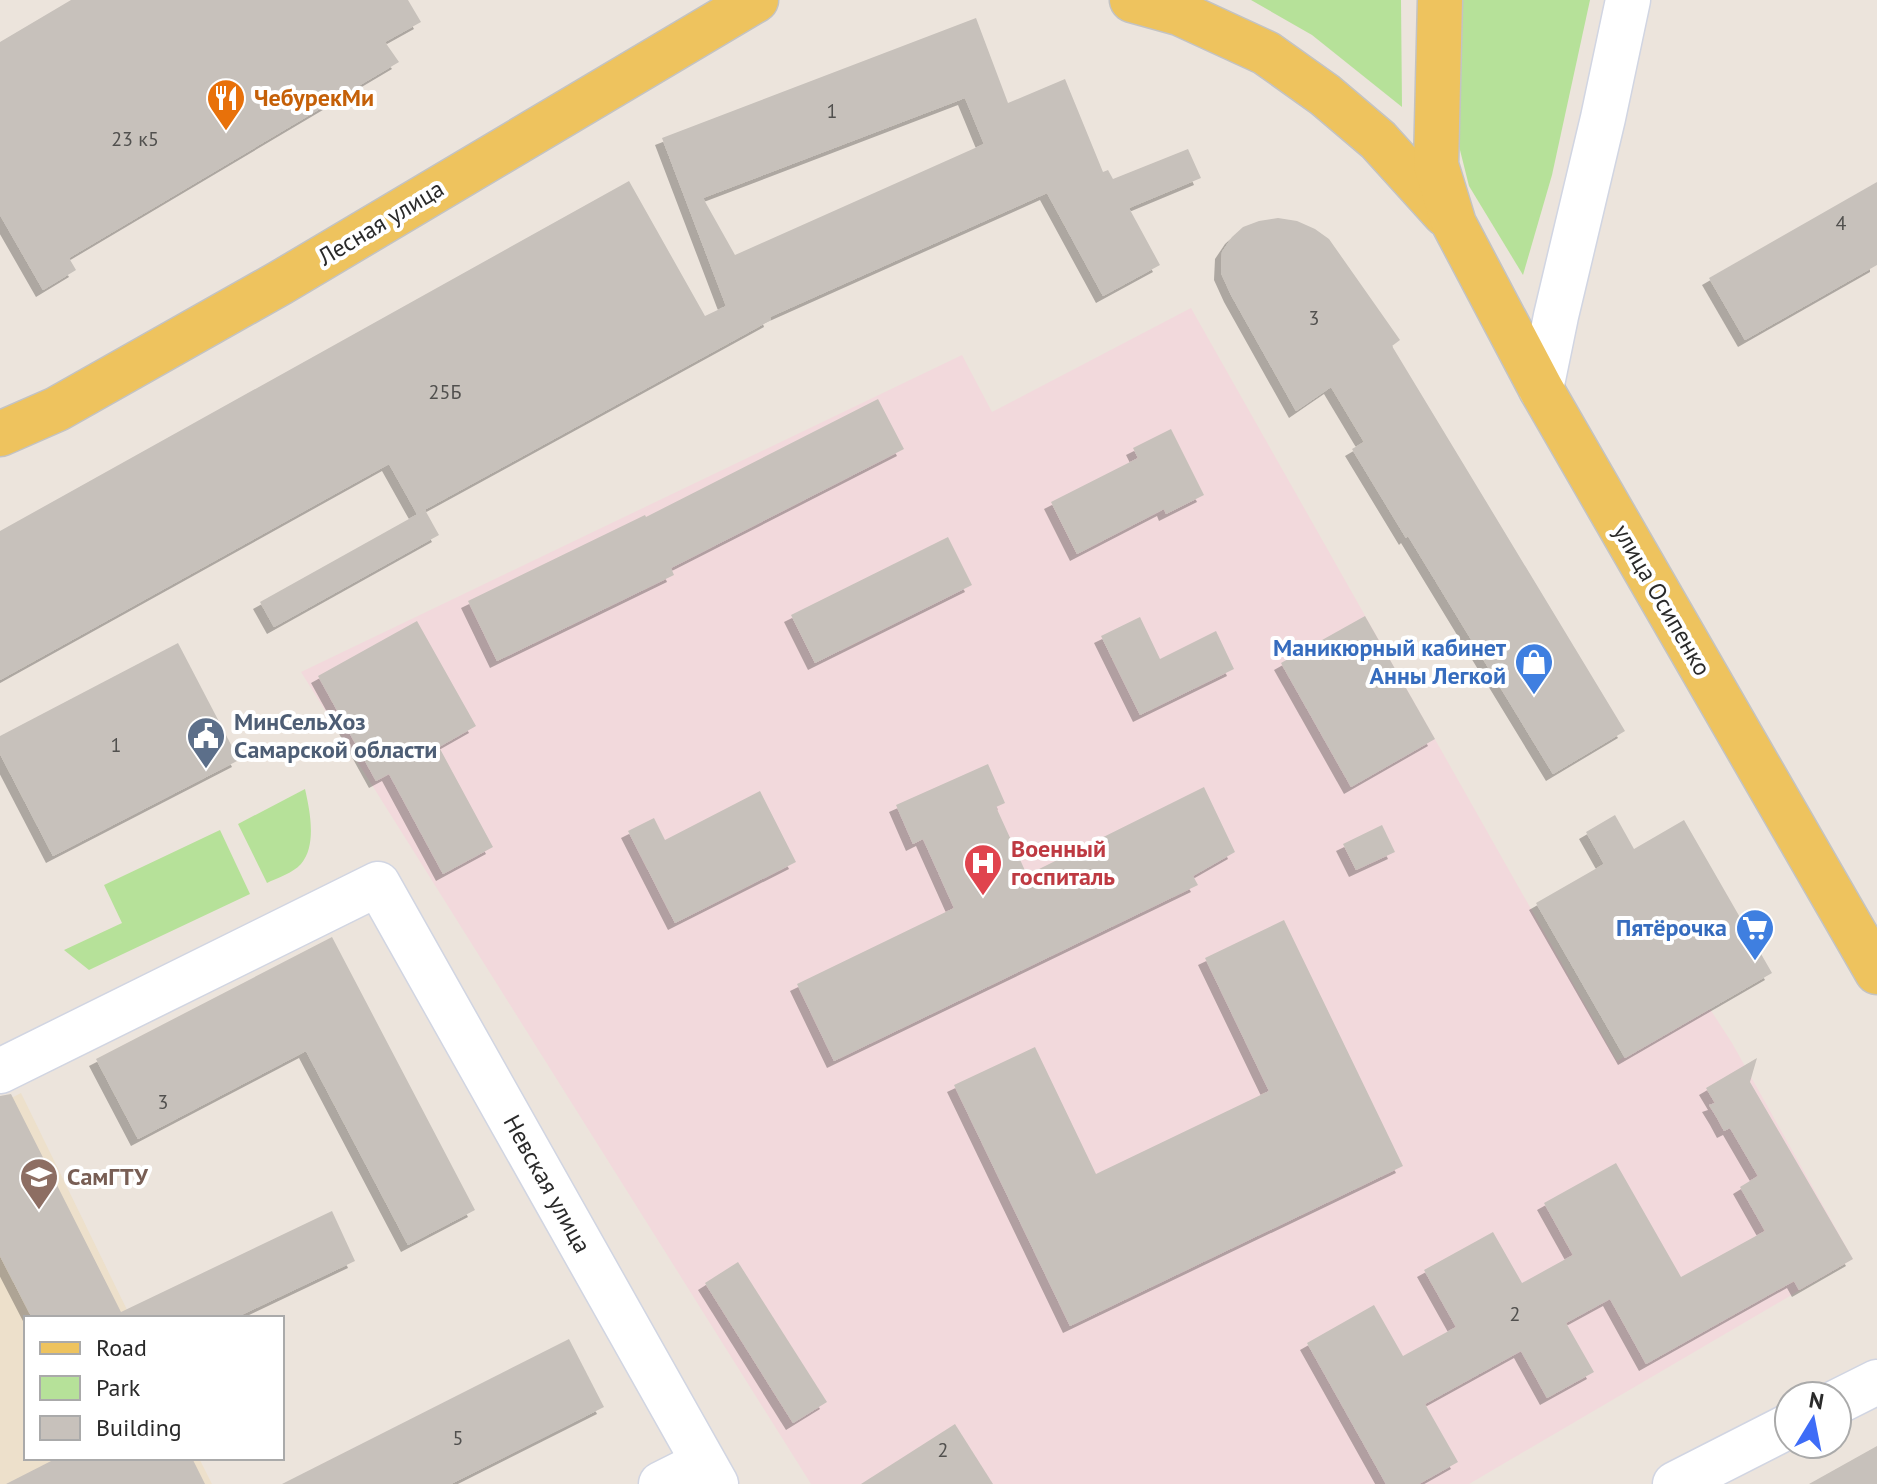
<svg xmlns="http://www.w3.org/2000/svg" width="1877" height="1484" font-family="'PT Sans',sans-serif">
  <defs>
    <filter id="shadow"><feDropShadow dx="-7" dy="7" stdDeviation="0" flood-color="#0004"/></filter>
  </defs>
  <rect width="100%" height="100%" fill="#ece4dc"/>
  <polygon fill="#ede0cb" points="21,1093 131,1318 26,1318 26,1458 199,1458 212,1484 0,1484 0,1104"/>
  <polygon fill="#f2d9dc" points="1191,308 1617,1061 1710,1009 1732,1043 1853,1259 1469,1484 811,1484 301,672 962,355 992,412"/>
  <g fill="#b6e199">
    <polygon points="1251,0 1401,0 1402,107 1312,35"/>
    <polygon points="1457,0 1590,0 1552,175 1523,275 1469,186 1457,138"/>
    <path d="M 305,789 C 310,811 317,845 301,864 C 293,873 277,878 267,883 L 238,824 Z"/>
    <polygon points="220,830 250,894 89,970 64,950 122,923 104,885"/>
  </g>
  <g fill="#c7c1bb" fill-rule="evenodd" filter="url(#shadow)">
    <polygon points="71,0 408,0 421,22 385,42 399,62 69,258 76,270 43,290 0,215 0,42"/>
    <path d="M 976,18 L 1008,103 L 1065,79 L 1103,172 L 1108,170 L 1113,179 L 1188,149 L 1201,178 L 1129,208 L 1160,265 L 1103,296 L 1047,193 L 770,317 L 771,320 L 417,514 L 389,464 L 0,680 L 0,531 L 629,181 L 705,316 L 726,306 L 662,138 ZM 965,98 L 984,144 L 735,255 L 703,198 Z"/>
    <polygon points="1877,182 1877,265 1745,340 1709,278"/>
    <polygon points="1278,218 1297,221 1315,229 1329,239 1400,340 1392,346 1625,731 1553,774 1408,536 1406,538 1352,449 1364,442 1331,387 1296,411 1231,295 1221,273 1222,252 1232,237 1243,227 1259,221"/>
    <polygon points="878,399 904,449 671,568 674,575 497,661 468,601 645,515 646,517"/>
    <polygon points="1171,429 1204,495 1166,514 1164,509 1077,554 1051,502 1138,458 1133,448"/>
    <polygon points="425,510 439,535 274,627 260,602"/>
    <polygon points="948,537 972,585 815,663 791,615"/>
    <polygon points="1365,616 1435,739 1351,787 1281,663"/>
    <polygon points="1140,617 1160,659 1216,631 1234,669 1140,715 1101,636"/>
    <polygon points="417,621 476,726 439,747 493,847 443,874 389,774 376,781 318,676"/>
    <polygon points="178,643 239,760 53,856 0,754 0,736"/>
    <polygon points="988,764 1005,803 996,807 1027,875 1204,787 1235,852 1193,876 1198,885 834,1061 797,984 954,908 923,839 913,844 896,805"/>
    <polygon points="760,791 796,862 675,923 628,831 654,818 665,840"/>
    <polygon points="1615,815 1634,849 1684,820 1772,973 1625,1058 1536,903 1604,864 1586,832"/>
    <polygon points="1382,825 1395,852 1356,870 1343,844"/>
    <polygon points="1284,920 1403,1166 1070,1326 954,1085 1035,1047 1096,1174 1269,1091 1205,958"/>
    <polygon points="332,937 475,1210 408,1245 306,1051 138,1139 96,1059"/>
    <polygon points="1757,1058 1750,1082 1853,1259 1799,1290 1794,1281 1646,1364 1610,1299 1566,1323 1594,1372 1547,1398 1521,1351 1425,1404 1458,1462 1419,1484 1386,1484 1307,1343 1374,1305 1403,1356 1456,1327 1424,1270 1493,1232 1522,1283 1573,1255 1544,1203 1616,1163 1681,1277 1765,1231 1740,1187 1758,1176 1730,1128 1724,1131 1717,1118 1709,1105 1715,1103 1706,1088"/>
    <polygon points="11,1094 121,1312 332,1211 355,1261 235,1318 32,1318 0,1256 0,1096"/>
    <polygon points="738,1262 827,1402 793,1423 705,1283"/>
    <polygon points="569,1339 604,1407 451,1484 282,1484"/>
    <polygon points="955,1424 993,1484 861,1484"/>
    <polygon points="1877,1446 1877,1484 1809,1484"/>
    <polygon points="57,1458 192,1458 205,1484 6,1484"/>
  </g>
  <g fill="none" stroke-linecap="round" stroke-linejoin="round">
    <g stroke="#d1d5e2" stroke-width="47">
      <g id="minor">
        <polyline points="1541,389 1556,316 1603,118 1628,0"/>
        <polyline points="0,1071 378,884 716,1484"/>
        <polyline points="1837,1402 1877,1382"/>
        <polyline points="661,1484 703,1463"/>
        <polyline points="1675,1484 1789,1426"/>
      </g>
    </g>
    <g stroke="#c3c3c3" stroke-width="47">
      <g id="major">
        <polyline points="1132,0 1179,13 1266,53 1325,95 1378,140 1445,214"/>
        <polyline points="1440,0 1436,165 1454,224 1541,389 1877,972"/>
        <polyline points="0,434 57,409 280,283 756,0"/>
      </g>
    </g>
    <use href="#minor" stroke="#fff" stroke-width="44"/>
    <use href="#major" stroke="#eec35e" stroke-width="44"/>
  </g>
  <defs>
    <g id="restaurant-pin" transform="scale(2)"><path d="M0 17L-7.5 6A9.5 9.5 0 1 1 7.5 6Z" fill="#e8710a" stroke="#fff"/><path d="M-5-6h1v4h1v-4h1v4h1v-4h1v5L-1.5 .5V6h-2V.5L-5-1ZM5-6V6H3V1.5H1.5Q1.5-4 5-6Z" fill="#fff"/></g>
    <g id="shop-pin" transform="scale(2)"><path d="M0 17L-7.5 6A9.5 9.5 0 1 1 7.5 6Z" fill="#3f7fe0" stroke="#fff"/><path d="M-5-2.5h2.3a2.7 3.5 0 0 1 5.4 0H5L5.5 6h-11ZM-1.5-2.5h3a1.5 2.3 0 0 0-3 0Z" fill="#fff"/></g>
    <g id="civic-pin" transform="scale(2)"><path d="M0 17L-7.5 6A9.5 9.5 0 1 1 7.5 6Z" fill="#5c6f8a" stroke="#fff"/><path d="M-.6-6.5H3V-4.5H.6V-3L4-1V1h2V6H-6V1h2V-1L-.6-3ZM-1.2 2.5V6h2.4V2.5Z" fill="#fff"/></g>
    <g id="hospital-pin" transform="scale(2)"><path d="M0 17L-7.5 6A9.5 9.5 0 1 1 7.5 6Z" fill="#e0444e" stroke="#fff"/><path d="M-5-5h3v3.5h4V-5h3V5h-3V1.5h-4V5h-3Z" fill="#fff"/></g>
    <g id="supermarket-pin" transform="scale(2)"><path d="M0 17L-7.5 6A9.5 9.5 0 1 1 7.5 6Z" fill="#3f7fe0" stroke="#fff"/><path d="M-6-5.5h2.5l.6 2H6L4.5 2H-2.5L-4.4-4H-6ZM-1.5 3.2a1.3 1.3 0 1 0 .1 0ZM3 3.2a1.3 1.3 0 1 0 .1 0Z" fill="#fff"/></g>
    <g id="university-pin" transform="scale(2)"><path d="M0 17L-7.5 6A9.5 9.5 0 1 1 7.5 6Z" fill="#8d6e63" stroke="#fff"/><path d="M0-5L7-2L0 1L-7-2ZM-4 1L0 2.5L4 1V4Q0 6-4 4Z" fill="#fff"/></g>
  </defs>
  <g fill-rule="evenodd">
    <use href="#restaurant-pin" x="226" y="98"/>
    <use href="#shop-pin" x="1534" y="662"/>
    <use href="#civic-pin" x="206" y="736"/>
    <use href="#hospital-pin" x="983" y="863"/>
    <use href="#supermarket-pin" x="1755" y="928"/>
    <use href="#university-pin" x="39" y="1177"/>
  </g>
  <g text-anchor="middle" stroke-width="8" stroke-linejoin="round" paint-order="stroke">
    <g font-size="20" fill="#51504e">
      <text x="832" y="118">1</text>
      <text x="135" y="146">23 к5</text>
      <text x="1841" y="230">4</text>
      <text x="1314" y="325">3</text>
      <text x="445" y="399">25Б</text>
      <text x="116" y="752">1</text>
      <text x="163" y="1109">3</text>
      <text x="1515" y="1321">2</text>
      <text x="458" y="1445">5</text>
      <text x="943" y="1457">2</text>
    </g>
    <g font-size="24" font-weight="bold" fill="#c56008" stroke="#fff" text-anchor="start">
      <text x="254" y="106">ЧебурекМи</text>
    </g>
    <g font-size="24" fill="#2a2a2a" stroke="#fff">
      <text transform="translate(381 223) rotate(-31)" y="8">Лесная улица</text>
      <text transform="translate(1662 600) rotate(60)" y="8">улица Осипенко</text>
      <text transform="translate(547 1184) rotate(61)" y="8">Невская улица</text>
    </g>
    <g font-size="24" font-weight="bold" fill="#366cbe" stroke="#fff" text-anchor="end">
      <text x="1506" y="656">Маникюрный кабинет<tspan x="1506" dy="28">Анны Легкой</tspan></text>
      <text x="1727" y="936">Пятёрочка</text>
    </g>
    <g font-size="24" font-weight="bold" fill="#4e5e75" stroke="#fff" text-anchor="start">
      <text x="234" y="730">МинСельХоз<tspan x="234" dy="28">Самарской области</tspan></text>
    </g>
    <g font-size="24" font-weight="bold" fill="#be3a42" stroke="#fff" text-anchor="start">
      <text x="1011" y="857">Военный<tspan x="1011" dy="28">госпиталь</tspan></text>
    </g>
    <g font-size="24" font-weight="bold" fill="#785e54" stroke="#fff" text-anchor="start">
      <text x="67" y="1185">СамГТУ</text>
    </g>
  </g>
  <rect x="24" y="1316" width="260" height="144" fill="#ffffff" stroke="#aaaaaa" stroke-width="2"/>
  <rect x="40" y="1342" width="40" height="12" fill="#eec35e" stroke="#aaaaaa" stroke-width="2"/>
  <text x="96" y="1356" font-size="24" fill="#2a2a2a">Road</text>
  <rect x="40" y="1376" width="40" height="24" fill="#b6e199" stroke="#aaaaaa" stroke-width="2"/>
  <text x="96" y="1396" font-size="24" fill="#2a2a2a">Park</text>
  <rect x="40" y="1416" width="40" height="24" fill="#c7c1bb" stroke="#aaaaaa" stroke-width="2"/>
  <text x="96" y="1436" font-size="24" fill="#2a2a2a">Building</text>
  <g transform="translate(1813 1420) rotate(10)"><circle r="38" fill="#ffffff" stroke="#aaaaaa" stroke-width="2"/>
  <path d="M0-6L14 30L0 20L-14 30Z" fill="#3e6cf7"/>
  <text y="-12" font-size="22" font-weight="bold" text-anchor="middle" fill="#2a2a2a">N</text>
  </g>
</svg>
